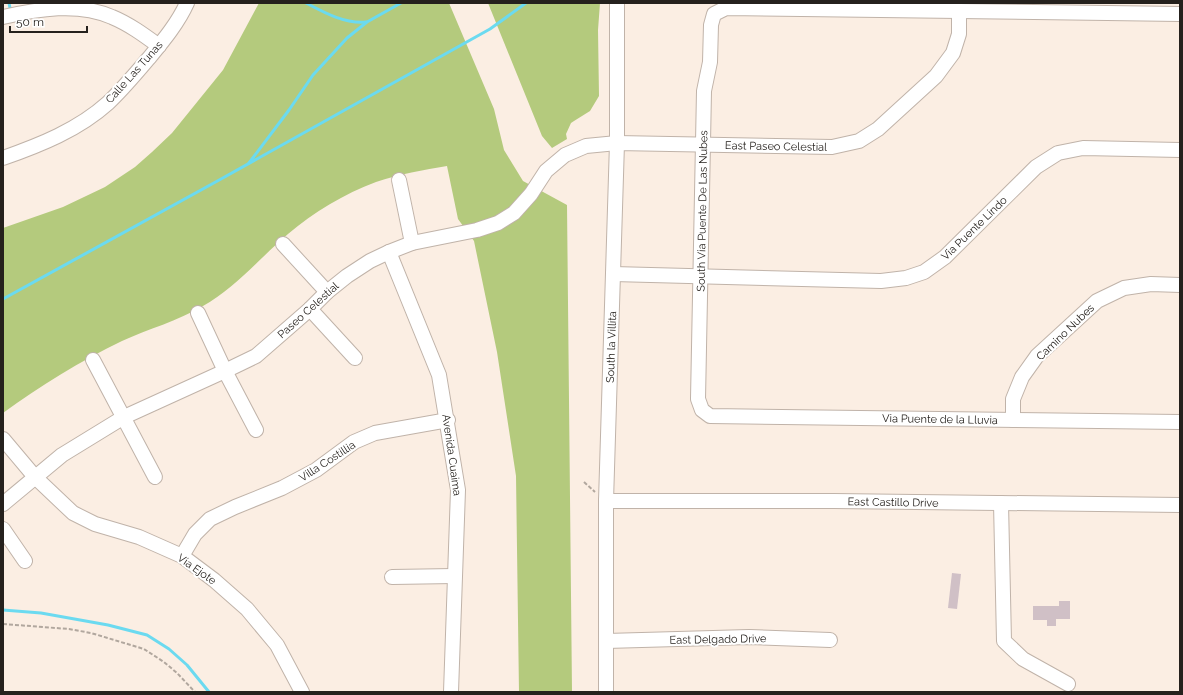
<svg xmlns="http://www.w3.org/2000/svg" width="1183" height="695" font-family="Raleway,sans-serif">
  <rect width="100%" height="100%" fill="#fbeee3"/>
  <g fill="#b4ca7d">
    <path d="M 259,3 L 449,3 L 494,109 L 504,150 L 523,181 L 567,205 L 572,692 L 519,692 L 516,476 L 497,352 L 474,241 L 458,219 L 447,166 C 424,170 399,174 376,182 C 344,194 314,212 288,234 C 260,258 235,288 203,306 C 178,321 148,329 122,341 C 80,361 40,386 3,413 L 3,228 L 63,207 L 105,187 L 135,167 L 152,152 L 172,133 L 223,70 Z"/>
    <polygon points="488,3 600,3 598,30 599,96 590,111 574,121 571,123 566,134 567,139 552,148 542,136"/>
  </g>
  <g fill="none" stroke-linecap="round" stroke-linejoin="round">
    <g stroke="#6bdaf0" stroke-width="3">
      <polyline points="9,3 10,8"/>
      <path d="M 306,3 C 325,13 345,24 366,22"/>
      <polyline points="249,163 289,110 313,75 347,38 367,22 401,3"/>
      <polyline points="3,299 221,179 490,29 526,3"/>
      <polyline points="3,610 41,613 108,625 147,635 169,649 187,665 209,692"/>
    </g>
  </g>
  <g fill="#d0c0c6">
    <polygon points="952,573 961,574 957,609 948,608"/>
    <polygon points="1059,601 1070,601 1070,619 1056,619 1056,626 1047,626 1047,620 1033,620 1033,606 1059,606"/>
  </g>
  <g fill="none" stroke-linecap="round" stroke-linejoin="round">
    <g stroke="#c0b3a9" stroke-width="16">
      <g id="minor">
        <polyline points="1180,14 726,8 714,14 711,25 710,62 704,91 698,399 702,410 710,416 1180,422"/>
        <path d="M 3,17 C 38,9 78,2 112,17 C 129,24 144,35 159,46"/>
        <path d="M 3,158 C 40,145 78,130 108,103 C 123,89 136,73 149,58 C 163,41 178,23 187,3"/>
        <polyline points="399,180 412,243"/>
        <polyline points="283,244 327,292"/>
        <polyline points="389,252 439,375 458,490 451,692"/>
        <polyline points="613,274 881,281 906,278 924,272 945,257 1036,167 1058,153 1083,148 1180,150"/>
        <polyline points="310,309 355,358"/>
        <polyline points="198,313 225,371 256,430"/>
        <polyline points="93,360 155,477"/>
        <polyline points="1013,420 1013,399 1022,377 1037,356 1097,301 1124,288 1151,284 1180,285"/>
        <polyline points="3,439 35,477 73,513 95,524 139,537 182,556 214,580 247,609 277,645 302,692"/>
        <polyline points="606,501 834,501 1180,505"/>
        <polyline points="1001,503 1004,641 1023,659 1068,684"/>
        <polyline points="3,504 62,455 124,417 225,371 256,356 310,309 327,292 347,276 370,261 389,252 412,243 477,230 498,223 514,213 531,194 546,171 565,155 586,146 617,143 832,147 859,141 878,129 936,76 953,53 959,34 959,11"/>
        <polyline points="3,529 25,561"/>
        <polyline points="182,556 195,534 210,519 235,507 282,488 316,470 354,442 375,433 448,420"/>
        <polyline points="392,577 454,576"/>
        <polyline points="606,641 749,637 830,640"/>
        <polyline points="606,692 606,501 617,143 617,3"/>
      </g>
    </g>
    <g stroke="#b1a79e" stroke-width="2" stroke-dasharray="4 2" stroke-linecap="butt">
      <polyline points="584,482 595,492"/>
      <polyline points="3,624 69,629 91,633 144,649 164,662 177,673 195,692"/>
    </g>
    <use href="#minor" stroke="#fff" stroke-width="14"/>
  </g>
  <g text-anchor="middle" stroke-width="4" stroke-linejoin="round" paint-order="stroke">
    <g font-size="11" fill="#25211d" stroke="#fff">
      <text transform="translate(134 72) rotate(-48)" y="4">Calle Las Tunas</text>
      <text transform="translate(776 146) rotate(1)" y="4">East Paseo Celestial</text>
      <text transform="translate(702 211) rotate(-89)" y="4">South Via Puente De Las Nubes</text>
      <text transform="translate(974 228) rotate(-44)" y="4">Via Puente Lindo</text>
      <text transform="translate(308 310) rotate(-42)" y="4">Paseo Celestial</text>
      <text transform="translate(1065 332) rotate(-44)" y="4">Camino Nubes</text>
      <text transform="translate(611 347) rotate(-88)" y="4">South la Villita</text>
      <text transform="translate(940 419) rotate(1)" y="4">Via Puente de la Lluvia</text>
      <text transform="translate(452 455) rotate(82)" y="4">Avenida Cuaima</text>
      <text transform="translate(327 461) rotate(-33)" y="4">Villa Costillia</text>
      <text transform="translate(893 502) rotate(1)" y="4">East Castillo Drive</text>
      <text transform="translate(197 569) rotate(35)" y="4">Via Ejote</text>
      <text transform="translate(718 639) rotate(-1)" y="4">East Delgado Drive</text>
    </g>
  </g>
  <rect width="1183" height="695" fill="none" stroke="#25211d" stroke-width="8"/>
  <path d="M10 26v6h77v-6" fill="none" stroke="#25211d" stroke-width="2"/>
  <text x="16" y="26" font-size="12" fill="#25211d" stroke="#ffffff" stroke-width="3" paint-order="stroke">50 m</text>
</svg>
